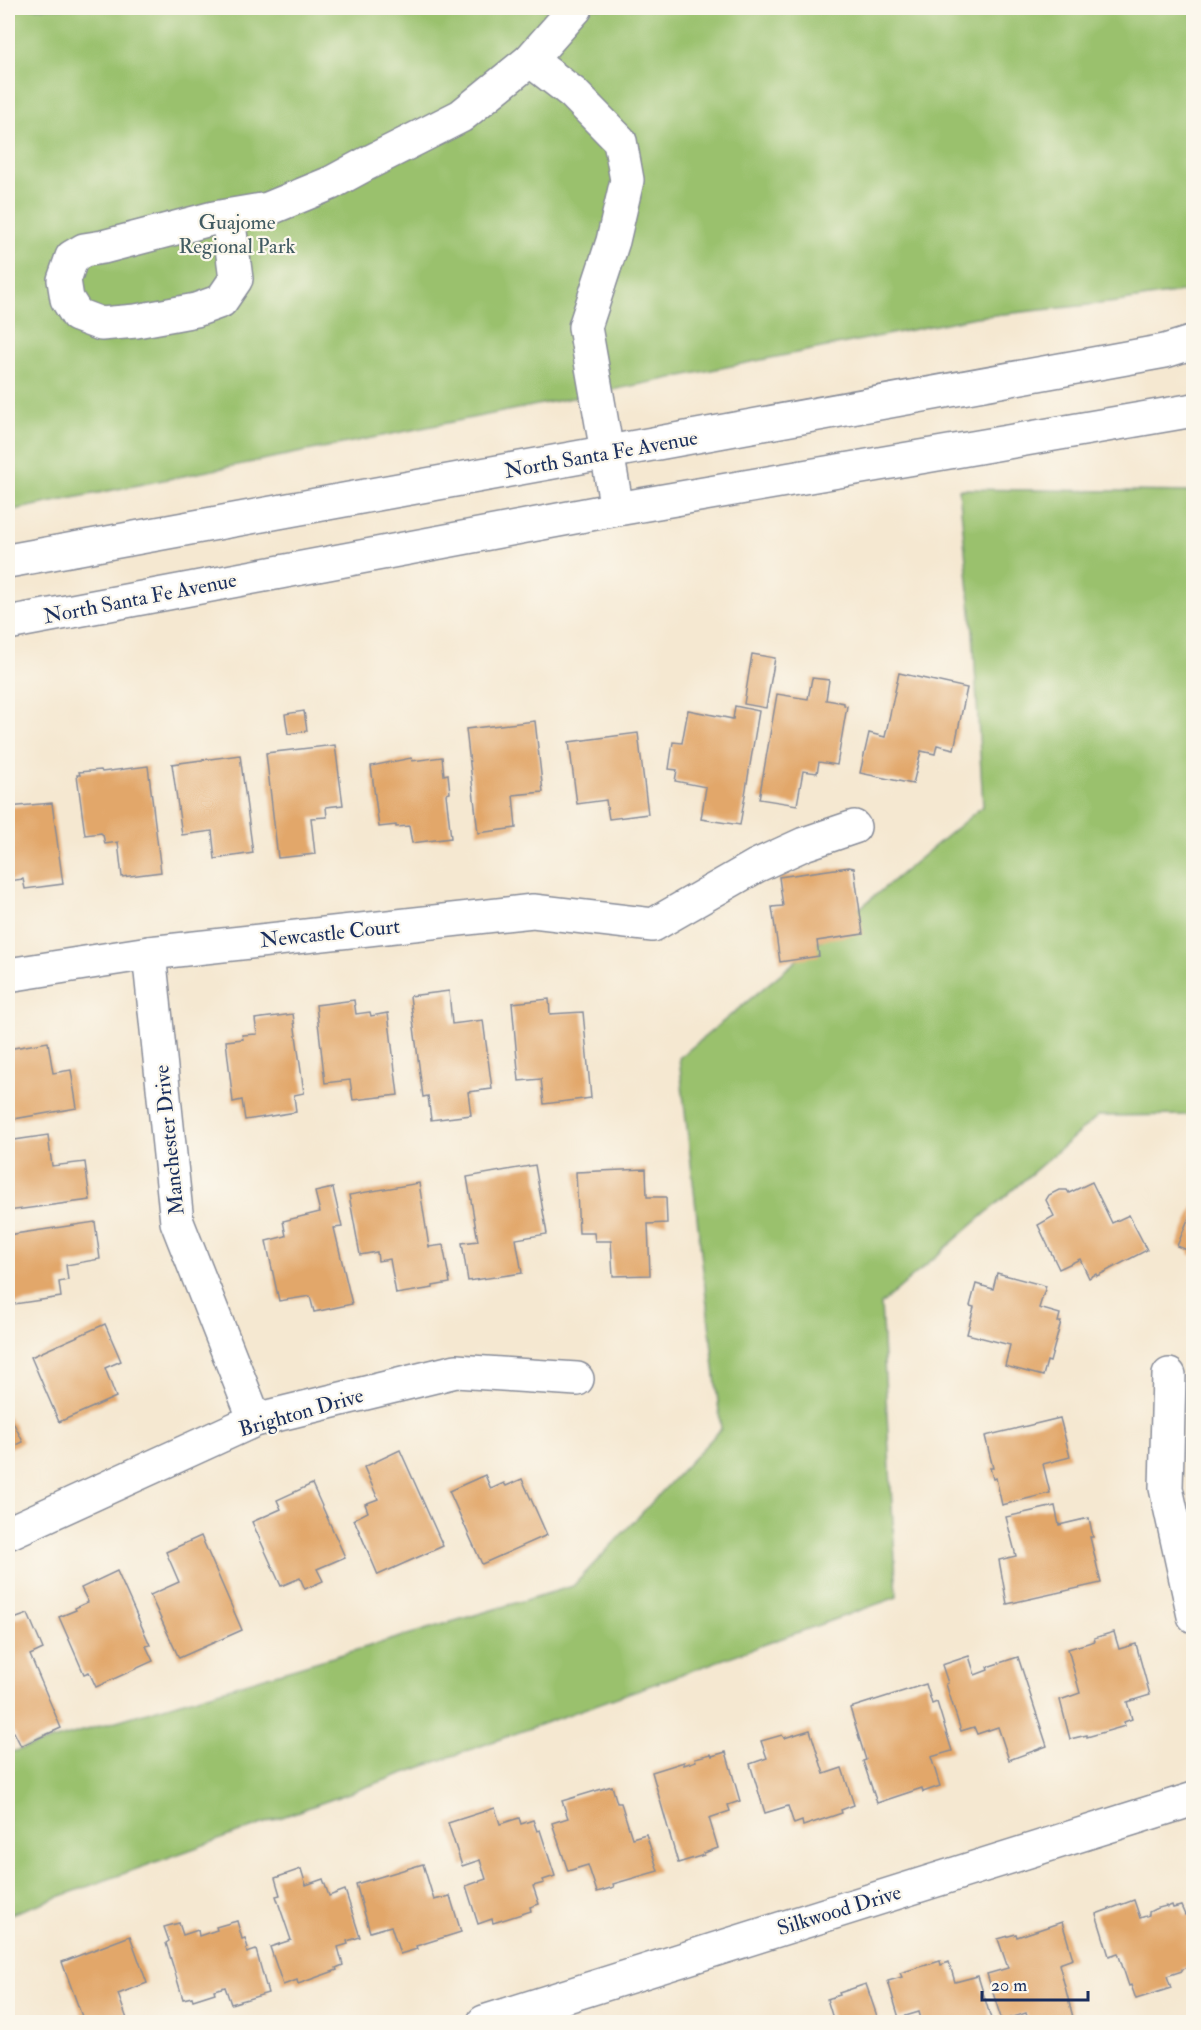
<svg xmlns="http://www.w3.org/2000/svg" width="1201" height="2030" font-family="'IM FELL Double Pica',serif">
  <rect width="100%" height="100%" fill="#fbf7ec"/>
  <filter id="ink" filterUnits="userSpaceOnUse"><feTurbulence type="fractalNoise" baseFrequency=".0167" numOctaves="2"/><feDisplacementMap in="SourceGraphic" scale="12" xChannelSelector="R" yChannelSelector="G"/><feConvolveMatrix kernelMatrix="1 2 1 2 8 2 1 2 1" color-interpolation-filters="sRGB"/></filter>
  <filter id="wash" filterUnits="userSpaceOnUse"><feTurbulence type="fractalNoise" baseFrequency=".008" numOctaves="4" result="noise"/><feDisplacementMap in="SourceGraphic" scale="24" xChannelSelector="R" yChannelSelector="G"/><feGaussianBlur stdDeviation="1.35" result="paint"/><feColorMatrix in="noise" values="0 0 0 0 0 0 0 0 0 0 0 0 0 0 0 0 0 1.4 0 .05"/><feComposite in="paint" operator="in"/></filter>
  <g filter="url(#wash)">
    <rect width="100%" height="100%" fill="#f5e8d1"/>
    <g fill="#9ac16d" stroke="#5a7866" stroke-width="1.5">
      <polygon points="8,8 1193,8 1193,290 1117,302 976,317 8,511"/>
      <polygon points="959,489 1193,492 1193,1115 1098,1116 881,1304 897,1597 8,1915 8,1753 573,1586 721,1429 679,1058 983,806 973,632"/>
    </g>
    <g id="blocks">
      <g fill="#e2a76a">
        <polygon points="752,654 775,658 766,708 744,704"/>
        <polygon points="899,673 967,688 954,749 937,745 935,754 921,751 913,784 860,773 869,733 885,737"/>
        <polygon points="812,678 829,680 826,700 844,703 844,705 847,706 837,765 819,762 817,773 803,771 797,805 759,799 777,694 808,699"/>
        <polygon points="735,706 759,711 740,825 701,819 706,787 675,781 677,770 669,769 673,742 682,743 688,710 733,719"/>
        <polygon points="304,711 307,731 288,734 285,714"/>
        <polygon points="535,721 543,792 513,795 516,828 478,833 466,729"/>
        <polygon points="638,733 648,814 609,819 606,800 577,804 569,742"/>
        <polygon points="335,745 343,805 326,807 327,817 311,818 315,854 278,858 266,753"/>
        <polygon points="240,755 253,853 215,859 212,831 182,835 172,764"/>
        <polygon points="442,757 444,775 448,774 450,793 446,794 451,838 412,843 409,826 396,827 396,825 379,827 371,766 411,758 412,761"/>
        <polygon points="148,766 161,872 122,877 118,842 105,844 103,835 101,833 85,835 77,775 80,775 79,772 101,770 102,772"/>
        <polygon points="52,803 63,884 25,889 23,879 8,881 8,807"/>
        <polygon points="849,867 854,868 863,934 817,941 819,956 780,962 772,907 783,906 779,877"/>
        <polygon points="449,991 452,1024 483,1020 492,1089 468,1092 471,1115 431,1120 428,1096 423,1097 410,996"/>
        <polygon points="549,999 550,1014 583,1012 591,1098 544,1104 541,1079 519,1081 512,1003"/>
        <polygon points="354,1000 356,1014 370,1012 371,1016 388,1013 398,1095 353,1100 350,1080 325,1083 316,1005"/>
        <polygon points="293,1014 304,1093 294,1095 296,1112 245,1120 242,1100 233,1102 226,1041 243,1039 242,1035 257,1034 255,1019"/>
        <polygon points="48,1042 53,1073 71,1070 77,1108 8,1120 8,1049"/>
        <polygon points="48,1135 52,1166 85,1162 90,1200 8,1211 8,1141"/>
        <polygon points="535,1165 547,1234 516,1239 522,1273 468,1281 462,1243 478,1241 467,1177"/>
        <polygon points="646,1169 647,1197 666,1197 667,1223 648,1224 650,1275 613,1276 611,1241 595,1241 594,1233 579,1233 576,1172"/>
        <polygon points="1092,1182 1112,1223 1129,1215 1147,1250 1097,1276 1096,1274 1089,1278 1080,1259 1059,1269 1038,1225 1054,1216 1046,1200 1049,1195 1059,1190 1067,1190 1069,1193"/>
        <polygon points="419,1183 429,1247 443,1245 450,1283 433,1286 433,1288 396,1294 390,1259 378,1261 377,1252 360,1255 349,1195"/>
        <polygon points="333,1188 342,1227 334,1228 352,1304 314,1312 310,1296 279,1301 266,1241 286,1236 283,1221 320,1212 315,1192"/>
        <polygon points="1194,1205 1194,1256 1189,1254 1190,1251 1177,1246"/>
        <polygon points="95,1222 100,1259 66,1265 68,1280 59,1282 61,1297 8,1305 8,1235"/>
        <polygon points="997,1273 1046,1286 1039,1308 1060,1314 1058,1322 1061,1322 1050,1362 1047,1361 1043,1376 1005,1366 1010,1345 967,1334 974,1307 970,1306 976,1284 993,1289"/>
        <polygon points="105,1324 121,1361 105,1368 116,1397 59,1422 31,1357"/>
        <polygon points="8,1415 11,1423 13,1422 23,1442 8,1449"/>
        <polygon points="1060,1418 1070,1457 1043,1464 1050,1493 1002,1505 996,1478 993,1479 990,1468 993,1468 985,1436"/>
        <polygon points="400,1450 443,1546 378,1575 354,1519 368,1512 365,1504 378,1499 364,1467"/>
        <polygon points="485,1475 491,1489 504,1483 506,1486 522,1479 547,1535 482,1564 449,1491"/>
        <polygon points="312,1484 345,1557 317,1569 323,1581 305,1589 300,1578 281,1586 252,1522 281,1509 277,1500"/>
        <polygon points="1055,1506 1059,1525 1089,1518 1093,1537 1090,1537 1101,1583 1007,1604 999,1560 1016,1556 1006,1517"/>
        <polygon points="201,1536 242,1630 179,1658 150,1595 179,1582 166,1552"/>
        <polygon points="117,1571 150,1645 146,1646 153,1661 96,1687 89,1672 84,1674 59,1617 76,1610 75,1608 88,1602 81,1588"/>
        <polygon points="28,1614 43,1649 30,1655 61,1728 21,1746 14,1732 8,1736 8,1621"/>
        <polygon points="1114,1632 1119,1649 1136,1644 1150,1695 1127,1702 1132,1719 1124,1722 1125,1726 1087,1737 1087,1735 1070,1739 1060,1700 1080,1693 1068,1649 1095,1641 1094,1638"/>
        <polygon points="969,1656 975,1675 988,1670 987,1667 1018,1657 1047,1746 1009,1760 998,1727 977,1734 974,1727 961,1731 946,1684 948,1683 942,1665"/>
        <polygon points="926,1684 932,1704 937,1702 952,1751 931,1757 940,1786 923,1792 922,1788 877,1803 863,1761 866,1760 850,1708"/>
        <polygon points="810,1730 824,1774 842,1768 854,1805 841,1810 842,1813 803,1826 802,1821 794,1824 788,1806 765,1813 750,1764 767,1758 761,1741 782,1735 784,1738"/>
        <polygon points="726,1752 740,1801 728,1805 730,1811 709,1818 718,1848 704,1853 704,1855 678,1863 652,1772 684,1762 684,1765 696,1761 695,1758 711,1754 712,1756"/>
        <polygon points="612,1786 617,1803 621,1803 632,1838 646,1834 658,1871 613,1884 614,1887 597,1892 588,1865 568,1871 552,1823 568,1818 562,1801"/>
        <polygon points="495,1808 500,1824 519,1818 521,1824 533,1820 537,1831 540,1830 555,1876 543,1880 544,1883 533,1886 539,1904 530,1907 531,1911 493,1923 492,1919 478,1924 466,1886 486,1879 480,1860 462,1866 448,1823"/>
        <polygon points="423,1864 434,1900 450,1896 461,1932 416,1946 417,1949 400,1954 391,1926 370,1932 356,1884"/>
        <polygon points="301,1869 306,1885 323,1879 329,1896 345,1890 360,1937 347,1941 348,1944 338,1947 343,1965 336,1968 337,1970 298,1984 297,1980 283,1985 270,1947 291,1940 276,1896 280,1895 275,1878"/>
        <polygon points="1134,1900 1140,1918 1149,1915 1149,1912 1155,1909 1166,1906 1167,1907 1172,1905 1173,1908 1181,1906 1185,1915 1194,1912 1194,1933 1190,1934 1194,1944 1194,1965 1182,1969 1182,1971 1167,1976 1171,1988 1136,1999 1131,1985 1129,1986 1118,1953 1109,1956 1096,1914"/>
        <polygon points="237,1921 242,1939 245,1938 248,1948 246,1949 247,1953 256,1950 268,1993 231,2004 225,1987 214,1990 215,1993 193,2000 192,1997 183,1999 166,1943 169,1941 164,1927 179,1923 183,1935 198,1930 199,1936 217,1930 216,1927"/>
        <polygon points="1062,1922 1073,1959 1059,1964 1074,2021 1068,2022 1029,2022 1026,2013 1002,2021 987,1974 1008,1968 998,1939 1016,1934 1017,1937"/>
        <polygon points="130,1936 147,1983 118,1994 127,2019 119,2022 84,2022 62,1962"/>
        <polygon points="940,1961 941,1965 949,1962 955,1982 978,1976 992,2022 922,2022 919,2012 899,2018 888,1981 902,1977 900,1973"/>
        <polygon points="866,1984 879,2022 834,2022 827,1999 840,1995 839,1993"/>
      </g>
    </g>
  </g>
  <g filter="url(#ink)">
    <use href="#blocks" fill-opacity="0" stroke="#888c98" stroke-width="1.5"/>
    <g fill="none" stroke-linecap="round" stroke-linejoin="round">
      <g stroke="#888c98" stroke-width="36">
        <g id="minor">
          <polyline points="530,60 576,8"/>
          <polyline points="228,216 236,279 221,301 196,310 136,321 101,324 77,315 67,299 64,280 72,257 84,250 103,247 214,218 268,209 331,183 366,164 461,116 530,60 573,93 620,141 627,180 613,241 585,327 617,509"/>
          <polyline points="149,953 177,1222 255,1420"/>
          <polyline points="8,975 149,953 533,911 653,925 756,866 804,844 854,827"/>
          <polyline points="1169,1375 1166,1488 1194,1616"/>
          <polyline points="8,1533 255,1420 456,1371 577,1379"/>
          <polyline points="484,2022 1194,1799"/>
        </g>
      </g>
      <g stroke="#888c98" stroke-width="36">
        <g id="major">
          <polyline points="8,561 1165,351 1194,342"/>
          <polyline points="8,623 617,509 1194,410"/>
        </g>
      </g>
      <use href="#minor" stroke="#fff" stroke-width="33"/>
      <use href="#major" stroke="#fff" stroke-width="33"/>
    </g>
  </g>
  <g text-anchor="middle" stroke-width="4.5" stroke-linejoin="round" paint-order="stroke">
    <g font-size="21" fill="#415b62" stroke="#fbf7ec">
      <text x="237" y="229">Guajome<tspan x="237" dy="24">Regional Park</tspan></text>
    </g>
    <g font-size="21" fill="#1b2f5e" stroke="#fbf7ec">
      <text transform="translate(601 454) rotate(-10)" y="7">North Santa Fe Avenue</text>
      <text transform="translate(140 598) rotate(-11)" y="7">North Santa Fe Avenue</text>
      <text transform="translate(330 933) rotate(-6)" y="7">Newcastle Court</text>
      <text transform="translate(169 1140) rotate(-96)" y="7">Manchester Drive</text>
      <text transform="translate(301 1412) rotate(-16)" y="7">Brighton Drive</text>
      <text transform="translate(839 1910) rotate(-17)" y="7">Silkwood Drive</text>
    </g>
  </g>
  <rect width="1201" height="2030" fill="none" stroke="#fbf7ec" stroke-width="30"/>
  <path d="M982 1991v9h106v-9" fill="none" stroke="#1b2f5e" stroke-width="3"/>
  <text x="991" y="1991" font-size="18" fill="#1b2f5e" stroke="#fbf7ec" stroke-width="4.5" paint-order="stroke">20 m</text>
</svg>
